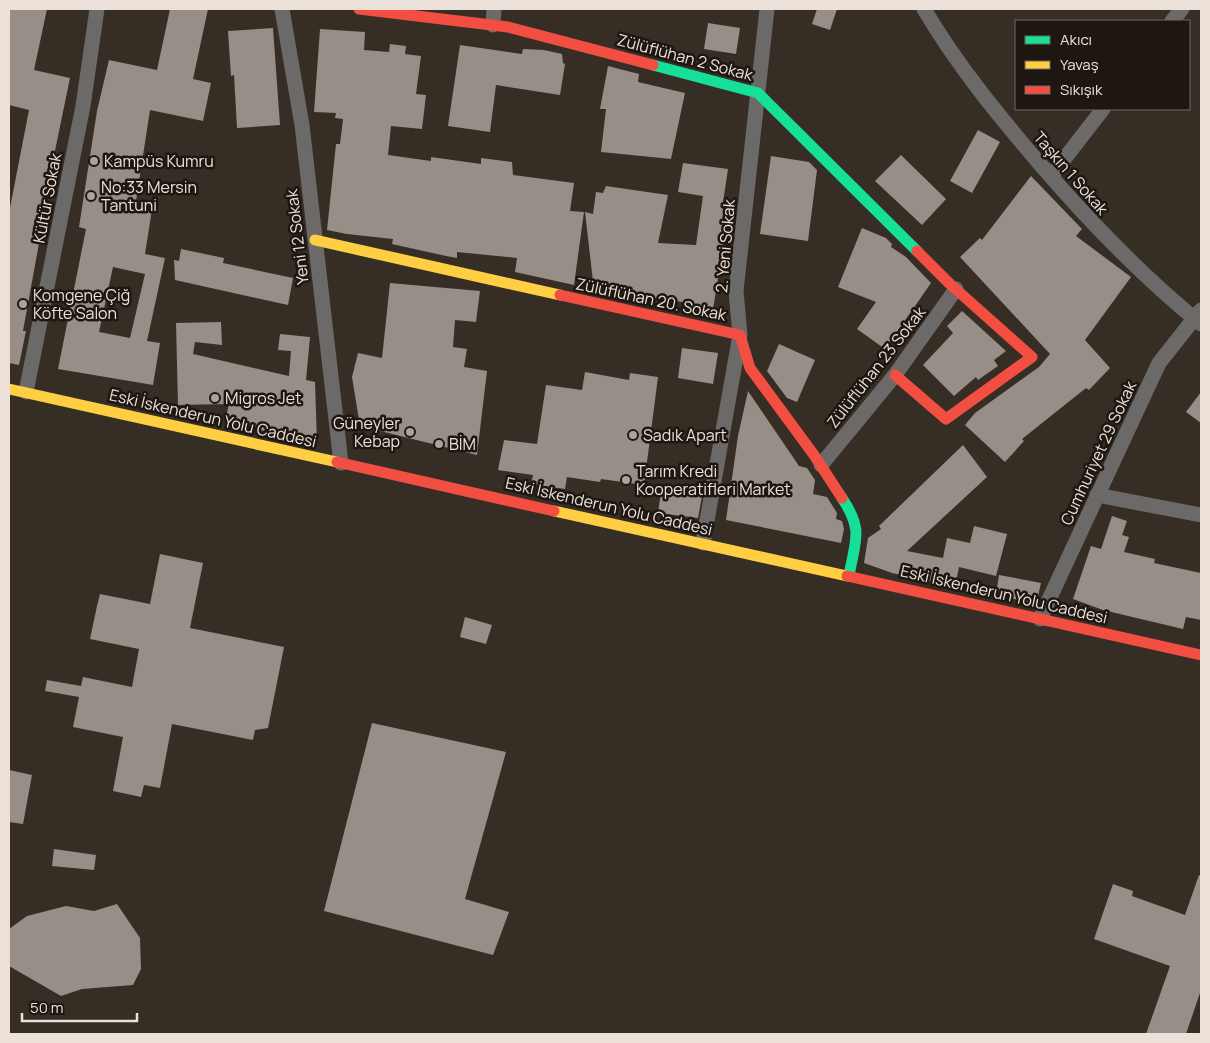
<svg xmlns="http://www.w3.org/2000/svg" width="1210" height="1043" font-family="Manrope,sans-serif">
  <rect width="100%" height="100%" fill="#362e25"/>
  <g fill="#968e87" fill-rule="evenodd">
    <polygon points="9,9 47,9 34,70 70,78 44,204 48,204 44,227 42,227 23,331 26,331 19,365 9,363 9,213 29,110 9,105"/>
    <path d="M 170,9 L 208,9 L 193,79 L 211,83 L 203,121 L 150,110 L 136,201 L 153,203 L 145,254 L 165,258 L 147,341 L 160,343 L 153,385 L 58,369 L 86,229 L 79,227 L 97,111 L 109,60 L 157,70 ZM 113,267 L 145,274 L 130,338 L 99,332 Z"/>
    <polygon points="817,9 837,9 830,30 812,24"/>
    <polygon points="708,23 740,28 736,54 704,49"/>
    <polygon points="273,28 280,125 237,128 234,75 231,76 228,31"/>
    <polygon points="320,29 365,32 364,50 389,52 390,44 406,46 405,54 421,56 416,94 426,95 422,129 391,126 388,155 431,161 431,157 481,164 481,158 512,162 513,175 574,183 570,211 584,212 574,285 515,272 517,258 457,252 457,258 446,256 392,244 393,239 347,234 327,230 336,144 340,144 343,119 335,118 336,113 314,112"/>
    <polygon points="460,45 522,54 523,49 544,50 562,54 563,63 565,64 560,95 496,85 490,132 448,126"/>
    <polygon points="608,66 639,74 638,82 685,93 671,159 601,152 606,109 600,109"/>
    <polygon points="978,130 1000,142 972,193 950,181"/>
    <polygon points="901,155 946,199 922,225 875,181"/>
    <polygon points="771,156 809,162 817,170 808,241 760,234"/>
    <polygon points="683,163 728,169 722,209 735,209 733,225 727,224 713,309 689,306 689,303 649,297 632,298 594,290 585,212 593,214 596,192 603,193 606,186 668,195 658,243 696,245 703,196 678,192"/>
    <polygon points="1031,176 1082,229 1076,236 1131,277 1085,340 1110,368 1089,390 1086,388 1022,439 1024,441 1005,462 965,425 975,413 1039,367 1050,354 960,257 980,238 982,240"/>
    <polygon points="862,228 886,238 892,244 891,247 906,257 931,283 885,349 857,329 876,302 838,287"/>
    <polygon points="181,249 224,258 223,263 293,278 288,305 175,280 174,260 179,261"/>
    <polygon points="390,283 480,291 476,322 455,320 453,347 467,349 464,367 487,371 477,455 360,426 352,377 358,353 382,358"/>
    <polygon points="962,311 1006,351 994,360 998,366 978,380 976,377 954,396 923,365 953,333 947,326"/>
    <polygon points="221,322 222,345 195,342 193,354 289,376 291,351 278,350 280,334 310,337 306,380 315,382 317,443 225,422 229,404 178,405 176,323"/>
    <polygon points="779,344 815,360 797,402 787,398 767,371"/>
    <polygon points="682,348 718,353 713,384 678,378"/>
    <polygon points="585,372 629,380 630,373 658,377 644,485 601,479 600,482 567,477 565,489 531,484 533,475 498,470 504,440 537,444 546,385 582,390"/>
    <polygon points="748,391 799,466 807,468 815,480 813,494 827,497 837,513 836,519 842,521 844,529 841,543 726,520 738,436"/>
    <polygon points="1201,392 1201,423 1186,412"/>
    <polygon points="963,445 987,477 907,551 943,558 947,538 970,543 974,526 1007,534 996,576 959,567 955,587 892,573 864,563 868,538 881,529 879,526"/>
    <polygon points="662,485 703,491 698,518 658,513"/>
    <polygon points="1112,516 1127,521 1122,535 1129,537 1124,552 1155,559 1154,563 1201,573 1201,620 1186,617 1183,629 1103,610 1073,599 1091,546 1101,549"/>
    <polygon points="160,554 203,563 190,628 284,647 268,728 255,730 253,740 172,724 160,788 144,785 141,797 113,791 123,737 73,727 79,697 45,691 47,680 81,686 83,677 132,687 139,649 90,639 97,606 100,594 150,604"/>
    <polygon points="999,575 1041,583 1036,605 996,594"/>
    <polygon points="465,617 492,625 486,644 460,637"/>
    <polygon points="372,723 506,752 465,899 509,912 493,955 324,911"/>
    <polygon points="9,770 32,775 23,824 9,822"/>
    <polygon points="54,849 96,855 94,870 52,866"/>
    <polygon points="1199,875 1201,876 1201,990 1186,1034 1146,1034 1170,966 1094,939 1113,884 1133,891 1132,896 1185,915"/>
    <polygon points="117,904 140,938 141,969 133,985 82,989 61,996 9,966 9,929 27,916 66,906 94,911"/>
  </g>
  <g fill="none" stroke-linecap="round" stroke-linejoin="round">
    <g stroke="#6b6a69" stroke-width="15">
      <polyline points="282,9 302,125 341,463"/>
      <path d="M 924,9 C 957,65 998,115 1040,164 C 1089,221 1142,276 1201,324"/>
      <polyline points="1172,21 1182,9"/>
      <polyline points="493,25 494,9"/>
      <polyline points="1051,176 1103,109"/>
      <polyline points="26,392 83,106 97,9"/>
      <polyline points="821,465 895,375 956,289"/>
      <polyline points="1097,495 1201,515"/>
      <polyline points="703,543 740,335 736,291 767,9"/>
      <polyline points="1040,619 1159,363 1201,310"/>
    </g>
    <g stroke="#16e098" stroke-width="11">
      <polyline points="653,65 758,93 917,251"/>
      <path d="M 842,498 C 864,531 855,540 849,576"/>
    </g>
    <g stroke="#ffcf43" stroke-width="11">
      <polyline points="315,240 560,295"/>
      <polyline points="9,389 337,462"/>
      <polyline points="554,511 847,576"/>
    </g>
    <g stroke="#f24e42" stroke-width="11">
      <polyline points="359,9 508,27 653,65"/>
      <polyline points="560,295 740,335 750,368 814,455 842,498"/>
      <polyline points="895,375 946,419 1032,357 950,284 917,251"/>
      <polyline points="337,462 554,511"/>
      <polyline points="847,576 1201,655"/>
    </g>
  </g>
  <g fill="#aca299" stroke="#1e1711" stroke-width="2">
    <circle cx="94" cy="161" r="5"/>
    <circle cx="91" cy="196" r="5"/>
    <circle cx="23" cy="304" r="5"/>
    <circle cx="215" cy="398" r="5"/>
    <circle cx="410" cy="432" r="5"/>
    <circle cx="633" cy="435" r="5"/>
    <circle cx="439" cy="444" r="5"/>
    <circle cx="626" cy="480" r="5"/>
  </g>
  <g text-anchor="middle" stroke-width="5" stroke-linejoin="round" paint-order="stroke">
    <g font-size="16" fill="#ebe1d8" stroke="#1e1711">
      <text transform="translate(685 57) rotate(15)" y="6">Zülüflühan 2 Sokak</text>
      <text transform="translate(1071 173) rotate(49)" y="6">Taşkın 1 Sokak</text>
      <text transform="translate(47 198) rotate(-79)" y="6">Kültür Sokak</text>
      <text transform="translate(297 237) rotate(-97)" y="6">Yeni 12 Sokak</text>
      <text transform="translate(725 246) rotate(-85)" y="6">2. Yeni Sokak</text>
      <text transform="translate(651 299) rotate(12)" y="6">Zülüflühan 20. Sokak</text>
      <text transform="translate(876 367) rotate(-52)" y="6">Zülüflühan 23 Sokak</text>
      <text transform="translate(213 418) rotate(13)" y="6">Eski İskenderun Yolu Caddesi</text>
      <text transform="translate(1098 453) rotate(-65)" y="6">Cumhuriyet 29 Sokak</text>
      <text transform="translate(609 506) rotate(13)" y="6">Eski İskenderun Yolu Caddesi</text>
      <text transform="translate(1004 594) rotate(13)" y="6">Eski İskenderun Yolu Caddesi</text>
    </g>
    <g font-size="16" fill="#ebe1d8" stroke="#1e1711" text-anchor="start">
      <text x="104" y="167">Kampüs Kumru</text>
      <text x="101" y="193">No:33 Mersin<tspan x="101" dy="18">Tantuni</tspan></text>
      <text x="33" y="301">Komgene Çiğ<tspan x="33" dy="18">Köfte Salon</tspan></text>
      <text x="225" y="404">Migros Jet</text>
      <text x="400" y="429" text-anchor="end">Güneyler<tspan x="400" dy="18">Kebap</tspan></text>
      <text x="643" y="441">Sadık Apart</text>
      <text x="449" y="450">BİM</text>
      <text x="636" y="477">Tarım Kredi<tspan x="636" dy="18">Kooperatifleri Market</tspan></text>
    </g>
  </g>
  <rect width="1210" height="1043" fill="none" stroke="#ebe1d8" stroke-width="20"/>
  <rect x="1015" y="20" width="175" height="90" fill="#1e1711" stroke="#706861"/>
  <rect x="1025" y="36" width="25" height="8" fill="#16e098" stroke="#706861"/>
  <text x="1060" y="45" font-size="15" fill="#ebe1d8">Akıcı</text>
  <rect x="1025" y="61" width="25" height="8" fill="#ffcf43" stroke="#706861"/>
  <text x="1060" y="70" font-size="15" fill="#ebe1d8">Yavaş</text>
  <rect x="1025" y="86" width="25" height="8" fill="#f24e42" stroke="#706861"/>
  <text x="1060" y="95" font-size="15" fill="#ebe1d8">Sıkışık</text>
  <path d="M22 1013v8h115v-8" fill="none" stroke="#ebe1d8" stroke-width="2.5"/>
  <text x="30" y="1013" font-size="15" fill="#ebe1d8" stroke="#1e1711" stroke-width="4" paint-order="stroke">50 m</text>
</svg>
